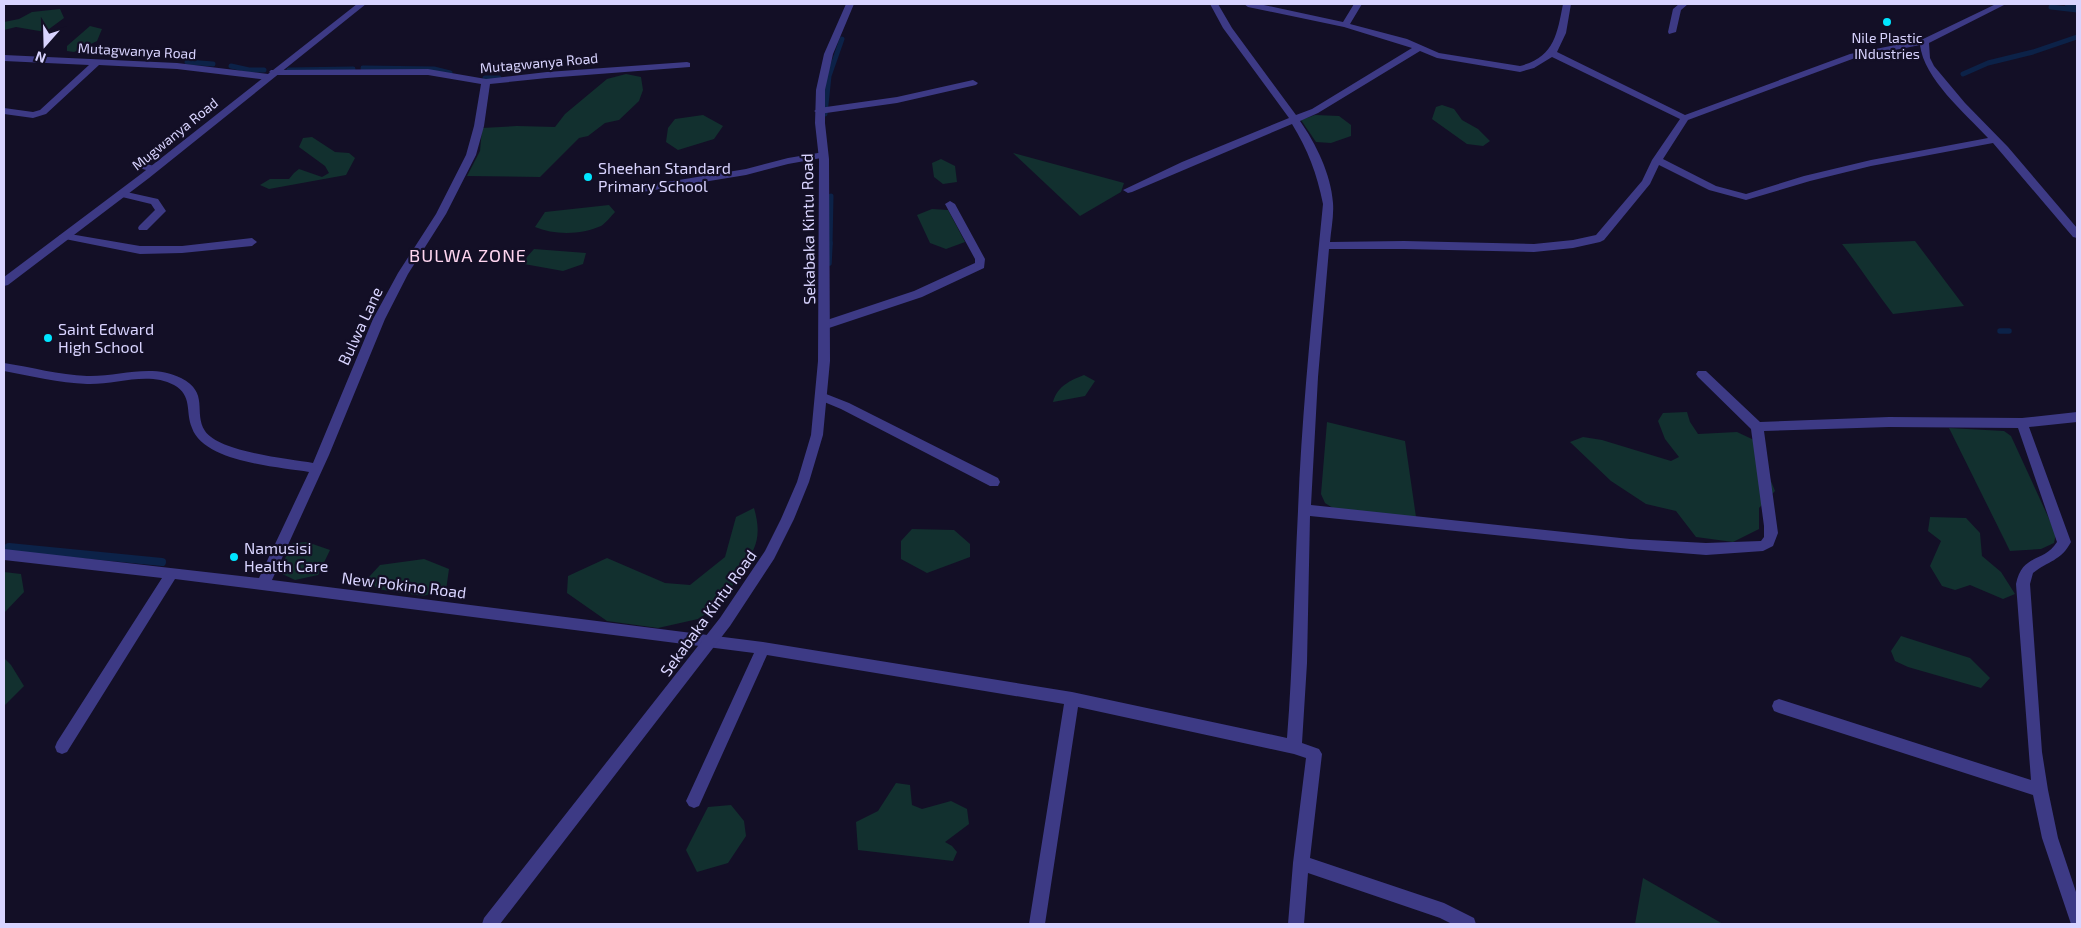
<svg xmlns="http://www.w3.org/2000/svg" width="2081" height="928" font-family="'Exo 2',sans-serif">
  <rect width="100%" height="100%" fill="#130f26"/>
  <g fill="#12302f">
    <polygon points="60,9 64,18 45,32 16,27 4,30 4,22 19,19 32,12"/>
    <polygon points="90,26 102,29 97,41 74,52 67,51 67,46"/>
    <polygon points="626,74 641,77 643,90 639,101 619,120 605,123 588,136 579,138 540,177 467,176 480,151 482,128 517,126 555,127 565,114 607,79"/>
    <polygon points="1442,105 1454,109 1462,120 1478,129 1490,141 1483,146 1467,144 1432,119 1436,107"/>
    <polygon points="703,115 723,126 714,139 678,150 666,142 668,128 675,119"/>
    <polygon points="1315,115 1339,116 1351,125 1351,136 1331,143 1316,142 1301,120"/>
    <polygon points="312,137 335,152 349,153 355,158 346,175 269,189 260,185 270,179 289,179 294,173 299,169 322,177 329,173 325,166 299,147 303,138"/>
    <polygon points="1013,153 1124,183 1121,192 1080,216"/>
    <polygon points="941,159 955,166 957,182 943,184 934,177 932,163"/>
    <path d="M 609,205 L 615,212 C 611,216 606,223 601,226 C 581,235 554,235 535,227 L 545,212 Z"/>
    <polygon points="932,209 948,210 965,242 946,249 930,243 917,215"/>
    <path d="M 1915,241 L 1964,306 L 1893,314 C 1875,291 1860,267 1842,244 Z"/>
    <polygon points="534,249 586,253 583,264 563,271 524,264 527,257"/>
    <path d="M 1084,375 L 1095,381 L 1085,396 L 1053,402 C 1057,386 1071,380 1084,375 Z"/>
    <polygon points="1687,412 1690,422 1698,434 1737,432 1754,440 1775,491 1759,508 1759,529 1733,542 1696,537 1676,511 1646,504 1611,481 1570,442 1583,437 1602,440 1671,461 1679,457 1665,439 1658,421 1663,413"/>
    <polygon points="1327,422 1405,441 1416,517 1336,510 1325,503 1321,494"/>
    <polygon points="1949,428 2004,431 2011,436 2056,534 2054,543 2041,549 2010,551"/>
    <path d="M 754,508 C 768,555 738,560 728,599 L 698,619 L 658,628 L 607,621 L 567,593 L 568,576 L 607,558 L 665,583 L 690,585 L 725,557 L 736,517 Z"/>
    <polygon points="1930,517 1966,518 1980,533 1982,556 2001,572 2015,594 2003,599 1970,585 1955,590 1942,586 1930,566 1941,541 1928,531"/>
    <polygon points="912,529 954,530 970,544 970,557 927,573 901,559 901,541"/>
    <polygon points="307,542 330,550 318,575 295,580 278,572 293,543"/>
    <polygon points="424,559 449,569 446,590 423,596 377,589 369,577 380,565"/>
    <polygon points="4,572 21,574 24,592 4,613"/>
    <polygon points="1901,636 1970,658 1990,678 1981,688 1908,667 1895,661 1891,651"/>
    <polygon points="4,658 11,665 24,686 4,706"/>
    <polygon points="896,783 910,785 912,805 922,809 951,801 967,809 969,824 945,842 952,846 957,852 953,861 858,850 856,822 878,811"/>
    <polygon points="731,805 744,821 746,836 728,863 697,872 686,850 708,807"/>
    <polygon points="1643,878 1723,924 1635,924"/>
  </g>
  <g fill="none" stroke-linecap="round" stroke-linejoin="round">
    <g stroke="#0c2248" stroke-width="5">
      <polyline points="2067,4 2077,7"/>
      <polyline points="2051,7 2077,10"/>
      <polyline points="187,62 213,64"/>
      <polyline points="231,66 249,70 264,70"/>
      <polyline points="363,68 434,69 450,73"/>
      <polyline points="289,70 353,69"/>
      <polyline points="1963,74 1988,63 2033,52 2077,37"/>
      <polyline points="485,78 499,78"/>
      <polyline points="825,114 829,76 842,39"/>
      <polyline points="830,244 831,196"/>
    </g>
    <g stroke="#0c2248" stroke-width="5.5">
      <polyline points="829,263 830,243"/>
      <polyline points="2000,331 2009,331"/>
      <polyline points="4,547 22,549"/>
    </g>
    <polyline stroke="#0c2248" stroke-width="8" points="9,547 162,562"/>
    <g fill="#3d3a85" fill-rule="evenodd">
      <path d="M 1210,4 L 1218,4 L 1232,28 L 1296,115 L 1312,109 L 1412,48 L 1344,27 L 1248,7 L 1244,4 L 1259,4 L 1343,22 L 1354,4 L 1362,4 L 1350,24 L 1407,39 L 1439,53 L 1520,66 C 1554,57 1557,35 1563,4 L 1571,4 L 1566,33 L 1557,52 L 1685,115 L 1850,54 L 1921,40 L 1996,4 L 2006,4 L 1929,43 L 1930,58 L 1934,66 L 1965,103 L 2008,147 L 2077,228 L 2077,238 L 2073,237 L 1993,143 L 1871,166 L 1810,181 L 1746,200 L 1709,190 L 1659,165 L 1650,184 L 1604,240 L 1600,242 L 1573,248 L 1534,252 L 1404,249 L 1329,249 L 1318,377 L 1311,505 L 1630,539 L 1706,543 L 1761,541 L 1764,537 L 1764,526 L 1751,429 L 1698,377 L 1696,374 L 1698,371 L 1706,371 L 1760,422 L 1889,417 L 2022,418 L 2077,412 L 2077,422 L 2029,427 L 2071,542 C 2061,561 2048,561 2033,573 L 2030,584 L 2042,752 L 2048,790 L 2058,838 L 2077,895 L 2077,924 L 2071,924 L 2069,918 L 2042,838 L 2033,795 L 1779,713 L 1774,711 L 1772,706 L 1774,701 L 1779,699 L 2031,780 L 2016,584 C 2022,553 2044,563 2057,542 L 2018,428 L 1889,427 L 1764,431 L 1778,533 L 1773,546 L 1763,551 L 1706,555 L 1630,549 L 1310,516 L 1307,663 L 1302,743 L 1319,749 L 1322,754 L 1310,858 L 1444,903 L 1474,918 L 1476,924 L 1452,924 L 1440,918 L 1308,873 L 1304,924 L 1288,924 L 1293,863 L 1306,758 L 1294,754 L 1078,707 L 1045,924 L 1029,924 L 1064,704 L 767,655 L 699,806 L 694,808 L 689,806 L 686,801 L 754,653 L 175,579 L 67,752 L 62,754 L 57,752 L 55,747 L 57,742 L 162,578 L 4,560 L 4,549 L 259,578 L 309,472 C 278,467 204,462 192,428 C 185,411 193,396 174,385 C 148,371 115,385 87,384 C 59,383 31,376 4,371 L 4,363 C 31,367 59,375 87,376 C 119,377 151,363 181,378 C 210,393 193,412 205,431 C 219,452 289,459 313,463 L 373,319 L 398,273 L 436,214 L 466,155 L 474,126 L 481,84 L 428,75 L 274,75 L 269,72 L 271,70 L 428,69 L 486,79 L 547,72 L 687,62 L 690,63 L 690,67 L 547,78 L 490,84 L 484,126 L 476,155 L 446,214 L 408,274 L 385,319 L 329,455 L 272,580 L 763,642 L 1072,692 L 1287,738 C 1293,663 1294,587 1298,511 C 1302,408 1313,306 1323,204 C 1317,174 1308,150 1292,124 L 1132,192 L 1128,193 L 1123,190 L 1182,162 L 1289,118 L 1223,28 ZM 1920,45 C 1924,79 1965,113 1988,138 L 1871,160 L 1804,176 L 1746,194 L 1716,186 L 1663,159 L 1688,120 L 1855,58 ZM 1420,51 L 1437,58 L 1520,72 L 1534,68 L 1552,57 L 1680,119 L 1652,160 L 1642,181 L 1596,235 L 1573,240 L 1534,244 L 1404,241 L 1330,242 C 1331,230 1334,216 1333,203 C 1331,174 1316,144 1300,121 L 1318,113 Z"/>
      <polygon points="1679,4 1688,4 1681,10 1676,32 1669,34 1668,32 1673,9"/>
      <polygon points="4,55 177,63 268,74 273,77 268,80 177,69 99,65 46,114 33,118 4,114 4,108 33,112 40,110 89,65 4,61"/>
      <polygon points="973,80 978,83 976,85 897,103 819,114 814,111 819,108 897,97"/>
      <polygon points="824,152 827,153 827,157 788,164 746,175 630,194 625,191 630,188 746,169 788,158"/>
      <polygon points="135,161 158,167 159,169 154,172 131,166 131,162"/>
      <polygon points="122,191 158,199 166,211 147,230 139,230 138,228 139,226 155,210 151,204 118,196 117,194"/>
      <polygon points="950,201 955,204 985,259 984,268 922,297 829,328 821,328 819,325 821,322 914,291 975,263 975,259 945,204"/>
      <polygon points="64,233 140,246 182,246 252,238 257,242 252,246 182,253 140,254 60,238 59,236"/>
      <polygon points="821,392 849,403 998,478 1000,482 998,486 990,486 841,409 817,399 815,396"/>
    </g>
    <g fill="#3d3a85" fill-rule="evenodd">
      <polygon points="357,4 366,4 149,178 8,285 4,286 4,277 141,174"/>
      <polygon points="846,4 854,4 833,54 825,90 825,123 829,159 830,361 823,435 809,482 794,519 774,559 730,626 500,924 482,924 484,918 720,618 765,551 781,519 797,482 811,435 818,361 819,159 815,123 816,90 824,54"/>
    </g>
  </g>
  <g fill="#00e5ff" stroke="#130f26" stroke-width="2">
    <circle cx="1887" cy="22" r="5"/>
    <circle cx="588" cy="177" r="5"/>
    <circle cx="48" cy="338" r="5"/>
    <circle cx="234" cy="557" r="5"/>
  </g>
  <g text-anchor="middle" stroke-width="4.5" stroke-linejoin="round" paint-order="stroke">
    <g font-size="14" fill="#d9d4ff" stroke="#130f26">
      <text x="1887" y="43">Nile Plastic<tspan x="1887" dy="16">INdustries</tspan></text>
    </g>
    <g font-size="14" fill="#d9d4ff" stroke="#130f26">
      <text transform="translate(137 51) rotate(3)" y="5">Mutagwanya Road</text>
      <text transform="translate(539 63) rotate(-5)" y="5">Mutagwanya Road</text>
      <text transform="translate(175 134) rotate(-39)" y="5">Mugwanya Road</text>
    </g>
    <g font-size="16" fill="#d9d4ff" stroke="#130f26" text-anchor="start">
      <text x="598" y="174">Sheehan Standard<tspan x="598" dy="18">Primary School</tspan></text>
      <text x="58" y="335">Saint Edward<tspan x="58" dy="18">High School</tspan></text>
      <text x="244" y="554">Namusisi<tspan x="244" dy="18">Health Care</tspan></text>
    </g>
    <g font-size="16" fill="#d9d4ff" stroke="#130f26">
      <text transform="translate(808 229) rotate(-91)" y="6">Sekabaka Kintu Road</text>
      <text transform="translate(360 326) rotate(-65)" y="6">Bulwa Lane</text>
      <text transform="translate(404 585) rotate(7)" y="6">New Pokino Road</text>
      <text transform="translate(708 613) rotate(-54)" y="6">Sekabaka Kintu Road</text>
    </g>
    <g font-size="18" letter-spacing="1" fill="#ffd6f0" stroke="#130f26">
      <text x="468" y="262">BULWA ZONE</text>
    </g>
  </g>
  <rect width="2081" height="928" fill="none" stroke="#d9d4ff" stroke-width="10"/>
  <g transform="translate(45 45) rotate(200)" stroke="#130f26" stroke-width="4" paint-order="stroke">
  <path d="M0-4L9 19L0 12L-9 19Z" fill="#d9d4ff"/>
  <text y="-8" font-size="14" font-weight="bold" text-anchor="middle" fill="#d9d4ff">N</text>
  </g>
</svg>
